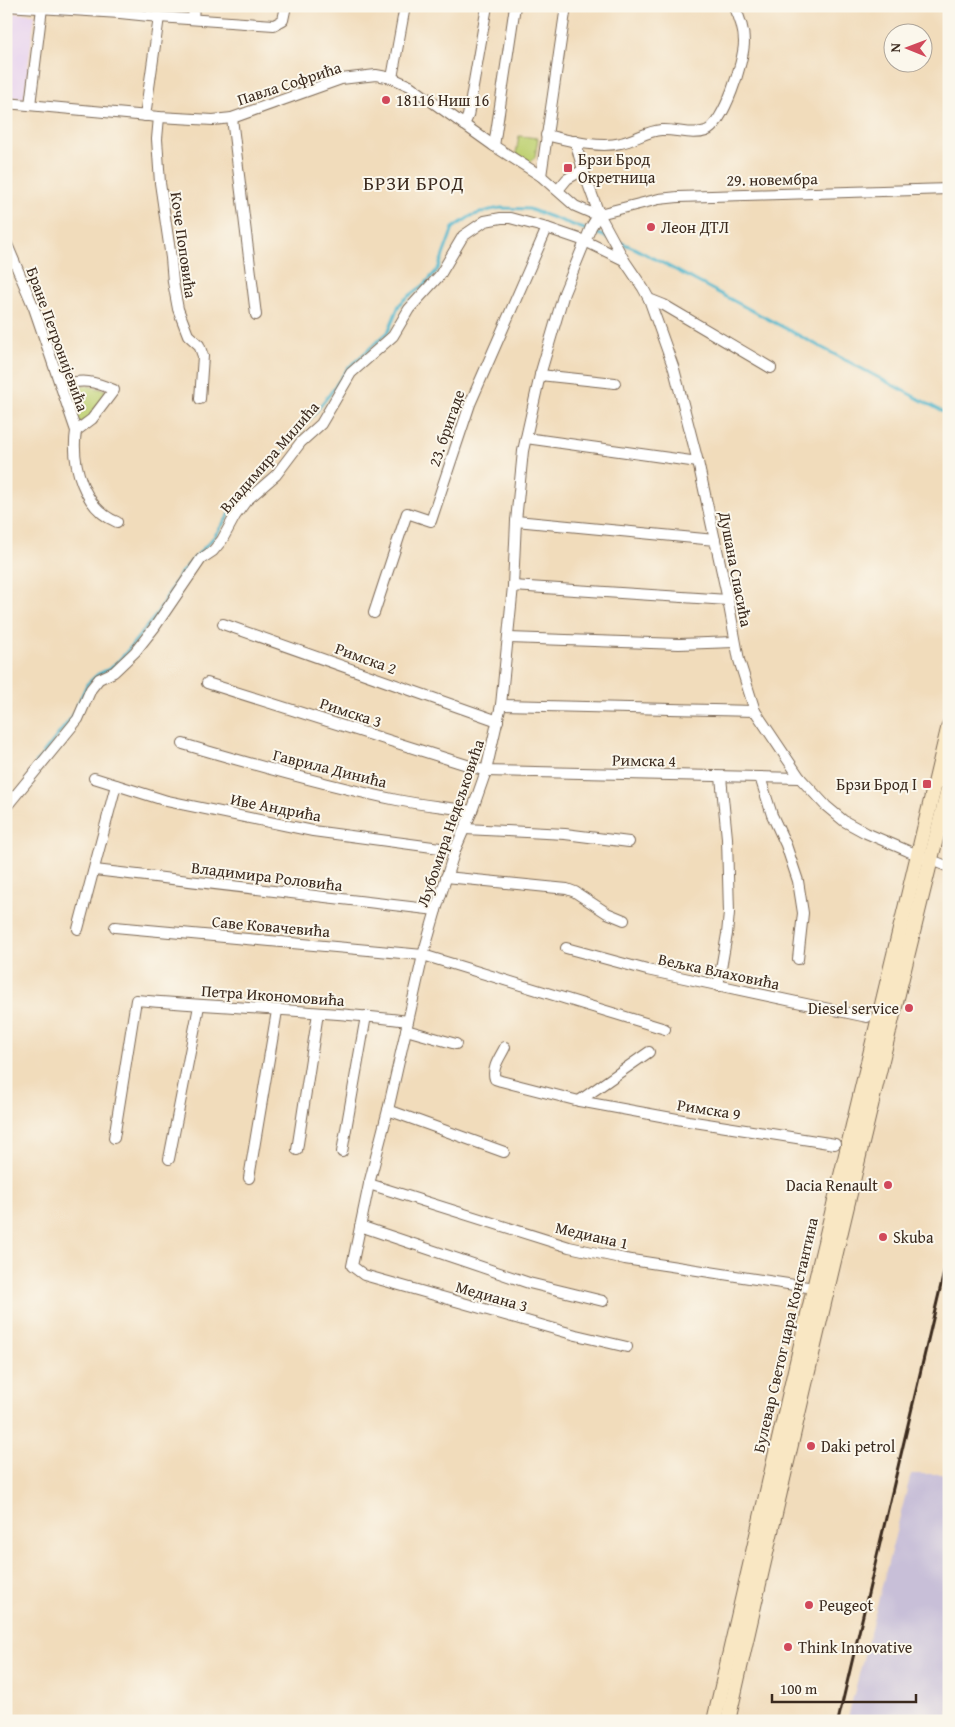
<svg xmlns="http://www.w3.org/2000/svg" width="955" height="1727" font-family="'Gentium Book Plus',serif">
  <rect width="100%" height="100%" fill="#fbf7ec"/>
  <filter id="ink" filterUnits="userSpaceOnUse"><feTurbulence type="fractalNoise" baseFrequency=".02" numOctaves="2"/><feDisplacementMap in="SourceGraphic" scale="10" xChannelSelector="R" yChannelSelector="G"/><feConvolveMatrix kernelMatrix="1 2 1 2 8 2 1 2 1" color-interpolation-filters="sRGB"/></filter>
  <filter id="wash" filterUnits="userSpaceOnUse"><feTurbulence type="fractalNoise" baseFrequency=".0096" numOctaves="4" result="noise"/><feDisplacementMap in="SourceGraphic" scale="20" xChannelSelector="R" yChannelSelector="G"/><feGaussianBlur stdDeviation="1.12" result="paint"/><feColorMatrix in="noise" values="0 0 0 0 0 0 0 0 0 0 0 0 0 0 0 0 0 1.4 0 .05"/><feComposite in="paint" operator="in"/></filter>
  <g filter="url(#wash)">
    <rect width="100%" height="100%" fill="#f1dcbb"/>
    <polygon fill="#e7d2ef" points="6,13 35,14 24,98 6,96"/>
    <polygon fill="#c8bfd8" points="911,1474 949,1474 949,1721 847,1721"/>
    <g fill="#bfd173" stroke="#7d7e48">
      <polygon points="519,136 538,138 535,157 530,162 516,154"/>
      <polygon points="84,385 105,390 106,392 89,418 80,423 77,422 66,388"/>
    </g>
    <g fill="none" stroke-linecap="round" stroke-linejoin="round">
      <g stroke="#4cb4ca" stroke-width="3">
        <polyline points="617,241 634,248 949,415"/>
        <polyline points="36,763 72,717 87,684 98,674 111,668 124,655 156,615 180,574 214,537 245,492 272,466 329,395 348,368 388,332 399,305 405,299 424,285 438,269 453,228 471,216 490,210 501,208 529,209 609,238"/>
      </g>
    </g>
  </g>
  <g filter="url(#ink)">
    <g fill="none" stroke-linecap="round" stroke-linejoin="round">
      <g stroke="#7b6855" stroke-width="12">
        <g id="minor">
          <polyline points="6,6 120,13 159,17 274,25 283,20 286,6"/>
          <polyline points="193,19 194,6"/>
          <polyline points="392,78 405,6"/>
          <polyline points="6,103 159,117 213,120 232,118 341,79 376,75 392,78 410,86 494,146 541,176 575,206 589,212 599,214 659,199 678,197 949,189"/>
          <polyline points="30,105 42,8"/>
          <polyline points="145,116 159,17"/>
          <polyline points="159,117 157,139 160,183 171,258 173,282 178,309 188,335 199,345 203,356 200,399"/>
          <polyline points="232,118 256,315"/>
          <polyline points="464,125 468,116 487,6"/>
          <path d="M 546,135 C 568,140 599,149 621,143 C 635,140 647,131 661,130 C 676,129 692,136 706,131 C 724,124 744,61 744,42 C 744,29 740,18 734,6"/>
          <polyline points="575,141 583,170 599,214 624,260 643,288 649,299 674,369 698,462 728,600 739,660 755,711 800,778 826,806 844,821 866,833 908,851 949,867"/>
          <polyline points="494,146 515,6"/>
          <polyline points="541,176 566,6"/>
          <polyline points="558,190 567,179 583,170"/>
          <polyline points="599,214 591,227 564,293 540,375 523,451 516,521 513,586 501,705 486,771 472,811 455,850 436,910 423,955 388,1110 369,1184 352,1266 364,1275 576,1335 627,1347"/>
          <path d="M 6,242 L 34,308 L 76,431 C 71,464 84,509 117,522"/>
          <polyline points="649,299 664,305 771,368"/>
          <polyline points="540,375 615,383"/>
          <path d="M 61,385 C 83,379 94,381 114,390 L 92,419 L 76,431"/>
          <polyline points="526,438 698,462"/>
          <polyline points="516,521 715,540"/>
          <polyline points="513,586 728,600"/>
          <polyline points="374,613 407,513 431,521 470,404 547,228"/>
          <polyline points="223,624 498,721"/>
          <polyline points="509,638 679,644 735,642"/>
          <polyline points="207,683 486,771 800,778"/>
          <polyline points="501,705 755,711"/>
          <path d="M 183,744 C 254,765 325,785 397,800 C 422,805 447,807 472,811"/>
          <polyline points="760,777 772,815 786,845 798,881 803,913 798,959"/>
          <polyline points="94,778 167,801 313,831 455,850"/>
          <polyline points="6,807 78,719 91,689 99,679 114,672 135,652 154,628 201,559 213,551 222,540 235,516 246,501 276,475 301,442 321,424 351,373 393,336 409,309 440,275 463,236 485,221 501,218 510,218 547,228 585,241 624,260"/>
          <polyline points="465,829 565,834 629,842"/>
          <polyline points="95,870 436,910"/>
          <polyline points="446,877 567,889 575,892 607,913 624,920"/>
          <polyline points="115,927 423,955 665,1029"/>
          <polyline points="78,929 116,785"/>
          <polyline points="566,948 647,970 867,1017"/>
          <polyline points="718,986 727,934 729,913 727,838 721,777"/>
          <polyline points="406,1030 456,1044"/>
          <path d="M 505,1047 C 501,1056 491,1068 495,1079 L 501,1081 L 579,1101 L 688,1121 L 835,1144"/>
          <polyline points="579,1101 649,1052"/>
          <polyline points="388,1110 504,1152"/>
          <path d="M 114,1138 L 136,1000 C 227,1008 318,1010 408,1021"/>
          <polyline points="297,1150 318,1013"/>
          <polyline points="342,1152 366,1016"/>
          <polyline points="169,1159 199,1006"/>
          <polyline points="249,1178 277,1011"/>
          <polyline points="369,1184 569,1247 625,1259 814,1288"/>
          <polyline points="360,1226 529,1283 603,1301"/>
        </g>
      </g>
      <g stroke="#7b6855" stroke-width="16">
        <g id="secondary">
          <polyline points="714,1721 814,1288 949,725"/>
          <path d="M 728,1721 C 798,1408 872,1097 949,786"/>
        </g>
      </g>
      <use href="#minor" stroke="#fff" stroke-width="10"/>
      <use href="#secondary" stroke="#f9e7c3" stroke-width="14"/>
      <polyline stroke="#3b2a1e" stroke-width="3" points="838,1721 949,1251"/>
    </g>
  </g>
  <g fill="#d1495b" stroke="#fbf7ec" stroke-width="2">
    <circle cx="386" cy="100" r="5"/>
    <rect x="563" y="163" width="10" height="10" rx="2.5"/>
    <circle cx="651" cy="227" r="5"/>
    <rect x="922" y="779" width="10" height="10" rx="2.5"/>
    <circle cx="909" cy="1008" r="5"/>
    <circle cx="888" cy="1185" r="5"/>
    <circle cx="883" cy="1237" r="5"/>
    <circle cx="811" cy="1446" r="5"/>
    <circle cx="809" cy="1605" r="5"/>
    <circle cx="788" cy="1647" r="5"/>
  </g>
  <g text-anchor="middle" stroke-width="4" stroke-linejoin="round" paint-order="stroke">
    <g font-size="16" fill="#3b2a1e" stroke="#fbf7ec">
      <text transform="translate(289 83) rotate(-18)" y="6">Павла Софрића</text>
      <text transform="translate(772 179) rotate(-1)" y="6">29. новембра</text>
      <text transform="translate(184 245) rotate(82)" y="6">Коче Поповића</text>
      <text transform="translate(58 339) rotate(70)" y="6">Бране Петронијевића</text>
      <text transform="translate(446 428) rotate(-71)" y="6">23. бригаде</text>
      <text transform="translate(269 457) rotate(-49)" y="6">Владимира Милића</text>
      <text transform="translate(736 569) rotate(79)" y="6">Душана Спасића</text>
      <text transform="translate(366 658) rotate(20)" y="6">Римска 2</text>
      <text transform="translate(351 712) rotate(18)" y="6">Римска 3</text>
      <text transform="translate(644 760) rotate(1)" y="6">Римска 4</text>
      <text transform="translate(330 768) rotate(14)" y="6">Гаврила Динића</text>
      <text transform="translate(276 807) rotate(11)" y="6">Иве Андрића</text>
      <text transform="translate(450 823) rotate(-71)" y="6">Љубомира Недељковића</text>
      <text transform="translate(267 876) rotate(7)" y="6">Владимира Роловића</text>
      <text transform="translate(271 926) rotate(5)" y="6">Саве Ковачевића</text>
      <text transform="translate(719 971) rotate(12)" y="6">Вељка Влаховића</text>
      <text transform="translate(273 995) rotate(4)" y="6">Петра Икономовића</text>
      <text transform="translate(709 1109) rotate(9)" y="6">Римска 9</text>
      <text transform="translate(592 1235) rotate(13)" y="6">Медиана 1</text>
      <text transform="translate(492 1296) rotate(16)" y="6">Медиана 3</text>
      <text transform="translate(785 1335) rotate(-77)" y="6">Булевар Светог цара Константина</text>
    </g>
    <g font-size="16" fill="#3b2a1e" stroke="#fbf7ec" text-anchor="start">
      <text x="396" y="106">18116 Ниш 16</text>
      <text x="578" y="165">Брзи Брод<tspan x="578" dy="18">Окретница</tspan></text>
      <text x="661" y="233">Леон ДТЛ</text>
      <text x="917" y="790" text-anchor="end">Брзи Брод I</text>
      <text x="899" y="1014" text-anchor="end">Diesel service</text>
      <text x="878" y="1191" text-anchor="end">Dacia Renault</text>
      <text x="893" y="1243">Skuba</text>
      <text x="821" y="1452">Daki petrol</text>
      <text x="819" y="1611">Peugeot</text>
      <text x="798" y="1653">Think Innovative</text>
    </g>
    <g font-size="19" letter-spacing="1" fill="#3b2a1e" stroke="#fbf7ec">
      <text x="414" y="190">БРЗИ БРОД</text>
    </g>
  </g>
  <rect width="955" height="1727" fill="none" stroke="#fbf7ec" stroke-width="25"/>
  <g transform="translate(908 48) rotate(271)"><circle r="24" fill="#fbf7ec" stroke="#aea59a"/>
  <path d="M0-4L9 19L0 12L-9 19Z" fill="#d1495b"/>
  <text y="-8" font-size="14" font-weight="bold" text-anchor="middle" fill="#3b2a1e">N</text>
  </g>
  <path d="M772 1694v8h144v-8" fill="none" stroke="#3b2a1e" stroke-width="2.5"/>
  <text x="780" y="1694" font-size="15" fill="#3b2a1e" stroke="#fbf7ec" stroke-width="4" paint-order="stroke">100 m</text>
</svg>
